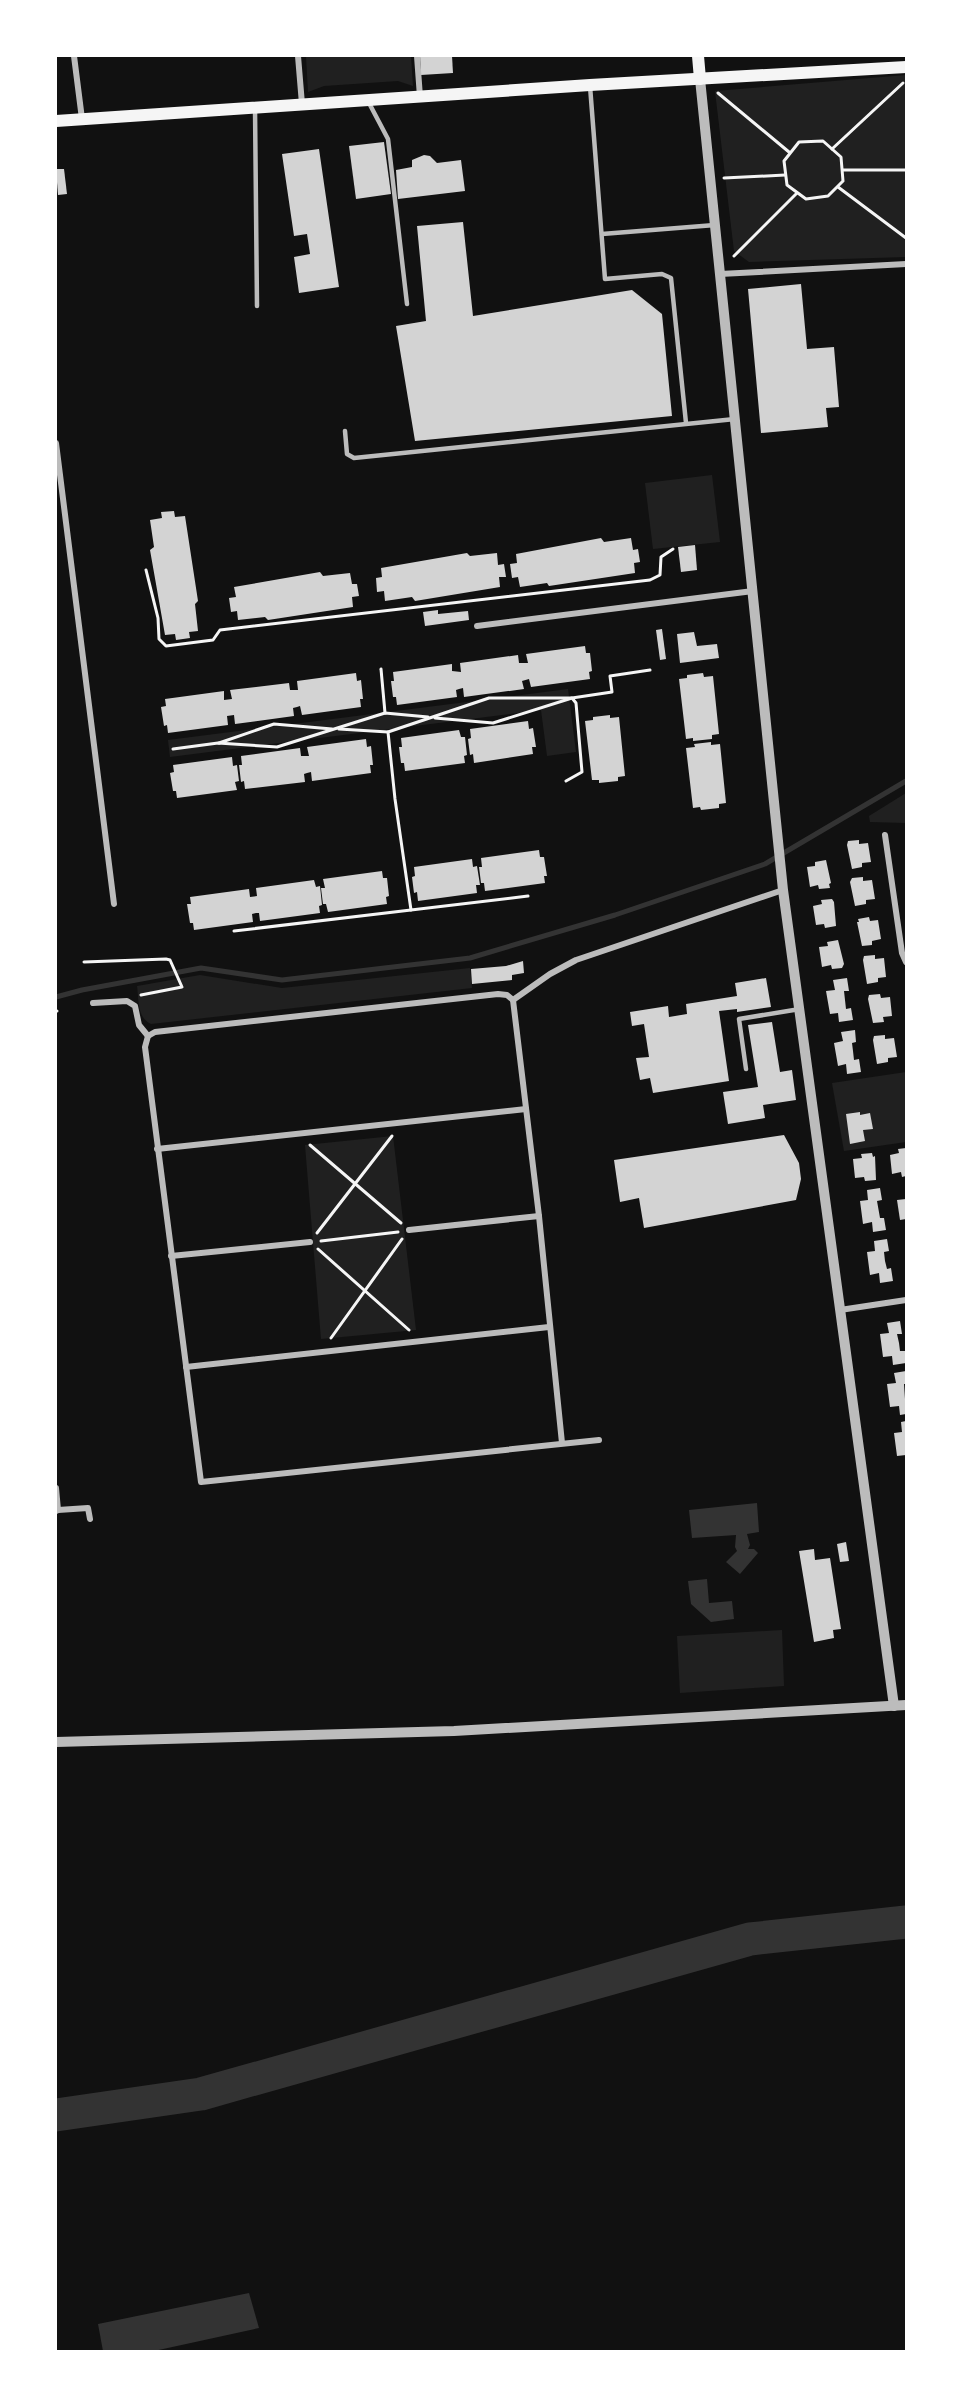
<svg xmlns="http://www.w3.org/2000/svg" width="962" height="2407" font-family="'Source Sans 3',sans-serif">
  <rect width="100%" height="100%" fill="#111"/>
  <g fill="#202020">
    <polygon points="306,56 411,56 413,86 398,81 324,86 308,92"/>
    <polygon points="906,75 906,257 749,262 734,251 715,91"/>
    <polygon points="712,475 720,542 653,549 645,483"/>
    <polygon points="568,689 576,752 547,756 541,710 170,757 168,740"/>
    <polygon points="906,793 906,823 870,822 869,816"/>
    <path d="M 470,968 L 472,988 L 151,1024 C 137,1018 139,1000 137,986 L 200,975 L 282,988 Z"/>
    <polygon points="906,1072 906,1142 844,1151 832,1083"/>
    <polygon points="393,1136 416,1330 321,1339 305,1145"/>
    <polygon points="782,1630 784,1686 680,1693 677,1636"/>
  </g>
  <g fill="#333">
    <polygon points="757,1503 759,1532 747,1534 750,1545 748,1549 754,1549 758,1553 740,1574 726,1562 737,1551 735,1547 736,1535 692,1538 689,1510"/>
    <polygon points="707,1579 709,1603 732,1601 734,1619 711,1622 691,1604 688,1581"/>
    <polygon points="249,2293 259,2328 154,2351 103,2351 98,2324"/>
  </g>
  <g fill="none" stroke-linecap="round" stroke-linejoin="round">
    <polyline stroke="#333" stroke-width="5" points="56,997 82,990 201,968 282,980 470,958 615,915 765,864 906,781"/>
    <polyline stroke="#333" stroke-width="33" points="56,2115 201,2094 750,1939 906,1922"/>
  </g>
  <g fill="#d3d3d3">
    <polygon points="420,56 452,56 453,73 421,75"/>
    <polygon points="384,142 391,194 356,199 349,146"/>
    <polygon points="319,149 339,287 299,293 294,257 310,254 307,234 294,236 282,154"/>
    <polygon points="424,155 430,156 437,163 461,160 465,191 398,199 396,170 412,167 412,160"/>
    <polygon points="56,169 64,169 67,194 58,195"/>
    <polygon points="463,222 473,316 632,290 662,314 672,416 415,441 396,326 426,321 417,226"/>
    <polygon points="801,284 807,349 834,347 839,407 826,408 828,427 761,433 748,289"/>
    <polygon points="174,511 175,517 185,516 198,601 195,604 198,631 189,632 190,638 176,640 175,634 165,635 150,550 154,547 150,520 162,518 161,512"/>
    <polygon points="601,538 604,542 631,538 633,550 638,549 640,562 634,563 635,573 549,586 547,583 520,587 518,577 512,578 510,564 517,563 516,554"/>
    <polygon points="695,545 697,570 681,572 678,547"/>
    <polygon points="467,553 470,556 497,553 498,565 504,564 506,577 499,577 500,587 415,601 412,597 385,601 384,591 377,592 376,578 382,577 381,568"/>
    <polygon points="320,572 323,576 350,573 352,584 357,584 359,596 352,597 353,607 268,620 265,617 238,620 237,611 231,612 229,598 236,597 234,587"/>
    <polygon points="438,610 438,614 468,611 469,620 425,626 423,612"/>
    <polygon points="662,629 666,659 660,660 656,630"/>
    <polygon points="694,632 697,646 717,644 719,658 680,663 677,634"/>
    <polygon points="585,646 586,653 590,653 592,671 589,672 590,679 531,687 529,679 522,681 524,689 464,697 463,688 459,689 456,690 457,697 397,705 396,697 393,697 391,681 394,681 393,672 452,664 452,671 461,672 460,663 518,655 519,663 528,663 526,654"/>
    <polygon points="356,673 357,681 361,680 363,699 360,699 361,707 302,715 300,706 297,707 293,708 294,716 235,724 234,715 227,716 228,725 168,733 167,725 164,726 161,707 166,706 165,699 224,691 224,700 232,699 230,690 289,683 290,690 298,690 297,681"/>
    <polygon points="703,673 704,677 713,676 719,734 712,735 712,739 693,741 693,738 686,739 679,679 687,678 687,675"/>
    <polygon points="610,715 610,718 619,717 625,776 618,777 618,781 599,783 599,780 592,780 585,721 593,720 593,717"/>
    <polygon points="528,721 529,729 533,728 536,747 532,747 533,754 474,763 473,754 470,755 468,739 471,738 470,729"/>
    <polygon points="459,730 461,737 465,737 467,755 464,756 465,763 405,771 404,763 401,763 399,747 402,747 401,738"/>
    <polygon points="366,739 367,747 371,746 373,765 370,765 371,773 312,781 311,772 307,773 304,774 305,782 245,789 244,781 241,782 239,765 242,765 241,756 300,748 301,756 309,756 307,747"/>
    <polygon points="711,742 711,745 720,744 726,803 719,804 719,808 701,810 700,807 693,808 686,748 695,747 694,744"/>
    <polygon points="232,757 233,766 237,765 239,781 235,782 237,790 177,798 176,791 173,791 170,773 174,772 173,765"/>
    <polygon points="859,840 859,844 868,843 871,862 862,863 862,867 852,869 847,845 848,841"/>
    <polygon points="539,850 540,857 544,857 547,876 544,876 545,883 485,891 484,883 481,883 479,867 482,867 481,858"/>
    <polygon points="472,859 473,867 477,866 480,885 476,885 477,893 418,901 417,892 414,893 412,877 415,876 414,867"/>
    <polygon points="826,860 831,883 829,884 830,888 819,889 818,885 810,887 807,867 815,866 815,862"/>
    <polygon points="382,871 383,878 387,878 389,896 386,897 387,904 328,912 326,904 323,904 321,888 325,888 323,879"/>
    <polygon points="863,877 863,881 872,880 875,899 866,900 866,904 855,906 850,882 852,878"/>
    <polygon points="314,880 316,887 320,886 322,905 319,906 320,913 260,921 259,913 256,913 252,914 253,922 194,930 193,923 190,923 187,904 191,904 190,897 249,889 250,897 257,896 256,888"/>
    <polygon points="832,899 834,902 836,926 825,928 824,924 816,925 813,906 822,904 821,900"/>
    <polygon points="869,917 870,921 878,920 881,939 872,941 872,945 862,946 857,922 859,922 858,919"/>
    <polygon points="838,940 844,964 842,968 832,969 831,965 822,967 819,947 828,946 827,942"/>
    <polygon points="875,955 875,959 884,958 886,977 878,978 878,982 867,984 863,960 864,956"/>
    <polygon points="523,961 524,973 512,975 512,980 472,984 471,969 506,966"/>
    <polygon points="766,978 771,1007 737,1012 737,1009 719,1011 729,1081 653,1093 650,1078 640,1080 636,1058 649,1057 644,1024 632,1026 630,1012 668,1006 669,1017 687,1014 686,1004 737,996 735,983"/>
    <polygon points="847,978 849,991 844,991 846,1009 851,1008 853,1020 839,1022 838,1013 830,1014 826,991 835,990 833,980"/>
    <polygon points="880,994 881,998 890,997 892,1016 883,1017 884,1022 873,1023 868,999 869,995"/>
    <polygon points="772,1022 780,1072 792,1070 796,1100 763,1105 765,1118 728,1124 723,1092 758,1087 748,1025"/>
    <polygon points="855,1030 856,1042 852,1043 853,1051 854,1060 859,1059 861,1072 847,1074 846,1064 838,1066 834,1043 843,1041 841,1032"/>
    <polygon points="885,1035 885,1039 894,1038 897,1057 888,1058 888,1062 877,1064 873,1040 874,1036"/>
    <polygon points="860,1112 860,1115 870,1113 873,1129 863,1130 865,1141 850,1144 846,1114"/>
    <polygon points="784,1135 799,1163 801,1179 796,1200 644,1228 639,1198 620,1202 614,1160"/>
    <polygon points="906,1148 906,1176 902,1177 901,1172 892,1174 890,1155 899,1153 898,1149"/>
    <polygon points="872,1153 873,1157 875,1156 876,1180 865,1181 864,1177 855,1178 853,1159 862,1158 861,1154"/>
    <polygon points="880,1188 882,1200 877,1201 880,1218 884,1218 886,1230 873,1232 872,1222 863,1224 860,1201 868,1200 867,1190"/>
    <polygon points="906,1199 906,1219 900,1220 897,1200"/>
    <polygon points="887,1239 889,1251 884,1252 885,1261 887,1269 891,1268 893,1281 880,1283 879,1273 870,1275 867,1252 875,1251 874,1241"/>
    <polygon points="900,1321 902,1334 897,1334 899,1343 900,1351 905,1351 906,1363 893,1365 892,1356 883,1357 880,1334 889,1333 887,1323"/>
    <polygon points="906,1371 906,1384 904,1384 906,1414 900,1415 899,1406 890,1407 887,1384 896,1383 894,1373"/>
    <polygon points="906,1421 906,1455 897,1456 894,1433 902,1432 901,1422"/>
    <polygon points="846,1542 849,1561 840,1562 837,1544"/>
    <polygon points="814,1549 815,1560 830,1558 841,1629 833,1630 834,1638 814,1642 799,1551"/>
  </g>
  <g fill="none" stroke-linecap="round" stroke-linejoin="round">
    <g stroke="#f5f5f5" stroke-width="3">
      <polyline points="718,93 789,152"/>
      <polygon points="823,141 841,157 843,181 828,196 806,199 787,185 784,161 799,142"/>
      <polyline points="832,149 903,83"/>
      <polyline points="843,170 906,170"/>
      <polyline points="724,178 785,175"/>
      <polyline points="838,187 906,238"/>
      <polyline points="734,256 797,193"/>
      <polyline points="146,570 158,618 159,639 166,646 213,640 220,630 650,580 660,575 661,557 673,549"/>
      <polyline points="381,669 385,713"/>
      <polyline points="435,718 493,723 572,698 612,692 610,676 650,670"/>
      <polyline points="339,729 388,732"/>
      <polyline points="219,743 274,724 332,729"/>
      <polyline points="173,749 218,743 277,747 385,713 428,717"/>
      <polyline points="528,896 411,910 395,799 388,732 489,698 572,698 576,703 582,772 566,781"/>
      <polyline points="234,931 411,910"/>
      <polyline points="84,962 166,959 170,960 182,987 141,995"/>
      <polyline points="56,1011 57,1011"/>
      <polyline points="310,1145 401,1223"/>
      <polyline points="317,1233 392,1136"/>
      <polyline points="321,1241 398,1232"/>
      <polyline points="318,1249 409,1330"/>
      <polyline points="331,1338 402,1239"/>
    </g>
    <g stroke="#bcbcbc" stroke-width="4.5">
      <polyline points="590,86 605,279 662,274 671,278 686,423"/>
      <polyline points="369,103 388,139 407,304"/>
      <polyline points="255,108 257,306"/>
      <polyline points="602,234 715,225"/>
      <polyline points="345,431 347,454 354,458 735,419"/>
      <polyline points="746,1069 739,1019 800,1009"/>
    </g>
    <g stroke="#bcbcbc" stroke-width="6">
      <polyline points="74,56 82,119"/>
      <polyline points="298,56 302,104"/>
      <polyline points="417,56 420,97"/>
      <polyline points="720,274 906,264"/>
      <polyline points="56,443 114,904"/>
      <polyline points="477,626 753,591"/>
      <polyline points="885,835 902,953 906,962"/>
      <polyline points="513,1000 539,1216 562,1443"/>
      <polyline points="93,1003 127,1001 135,1006 139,1025 148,1036"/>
      <polyline points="148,1036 145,1047 201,1482 599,1440"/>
      <polyline points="148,1036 155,1032 498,994 507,995 513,1000 550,974 576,960 783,890"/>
      <polyline points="157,1149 526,1109"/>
      <polyline points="409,1230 539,1216"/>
      <polyline points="171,1256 310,1242"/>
      <polyline points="840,1310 906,1300"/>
      <polyline points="186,1367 549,1327"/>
      <polyline points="56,1488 58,1510 56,1511"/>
      <polyline points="58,1510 88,1508 90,1519"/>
    </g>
    <g stroke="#bcbcbc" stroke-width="10">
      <polyline points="700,79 783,890 894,1706"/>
      <polyline points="56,1742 454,1731 906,1705"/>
    </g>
    <g stroke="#f5f5f5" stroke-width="12">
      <polyline points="698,56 700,79"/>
      <polyline points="56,121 590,85 906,67"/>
    </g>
  </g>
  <rect width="962" height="2407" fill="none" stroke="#ffffff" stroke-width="114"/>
</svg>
